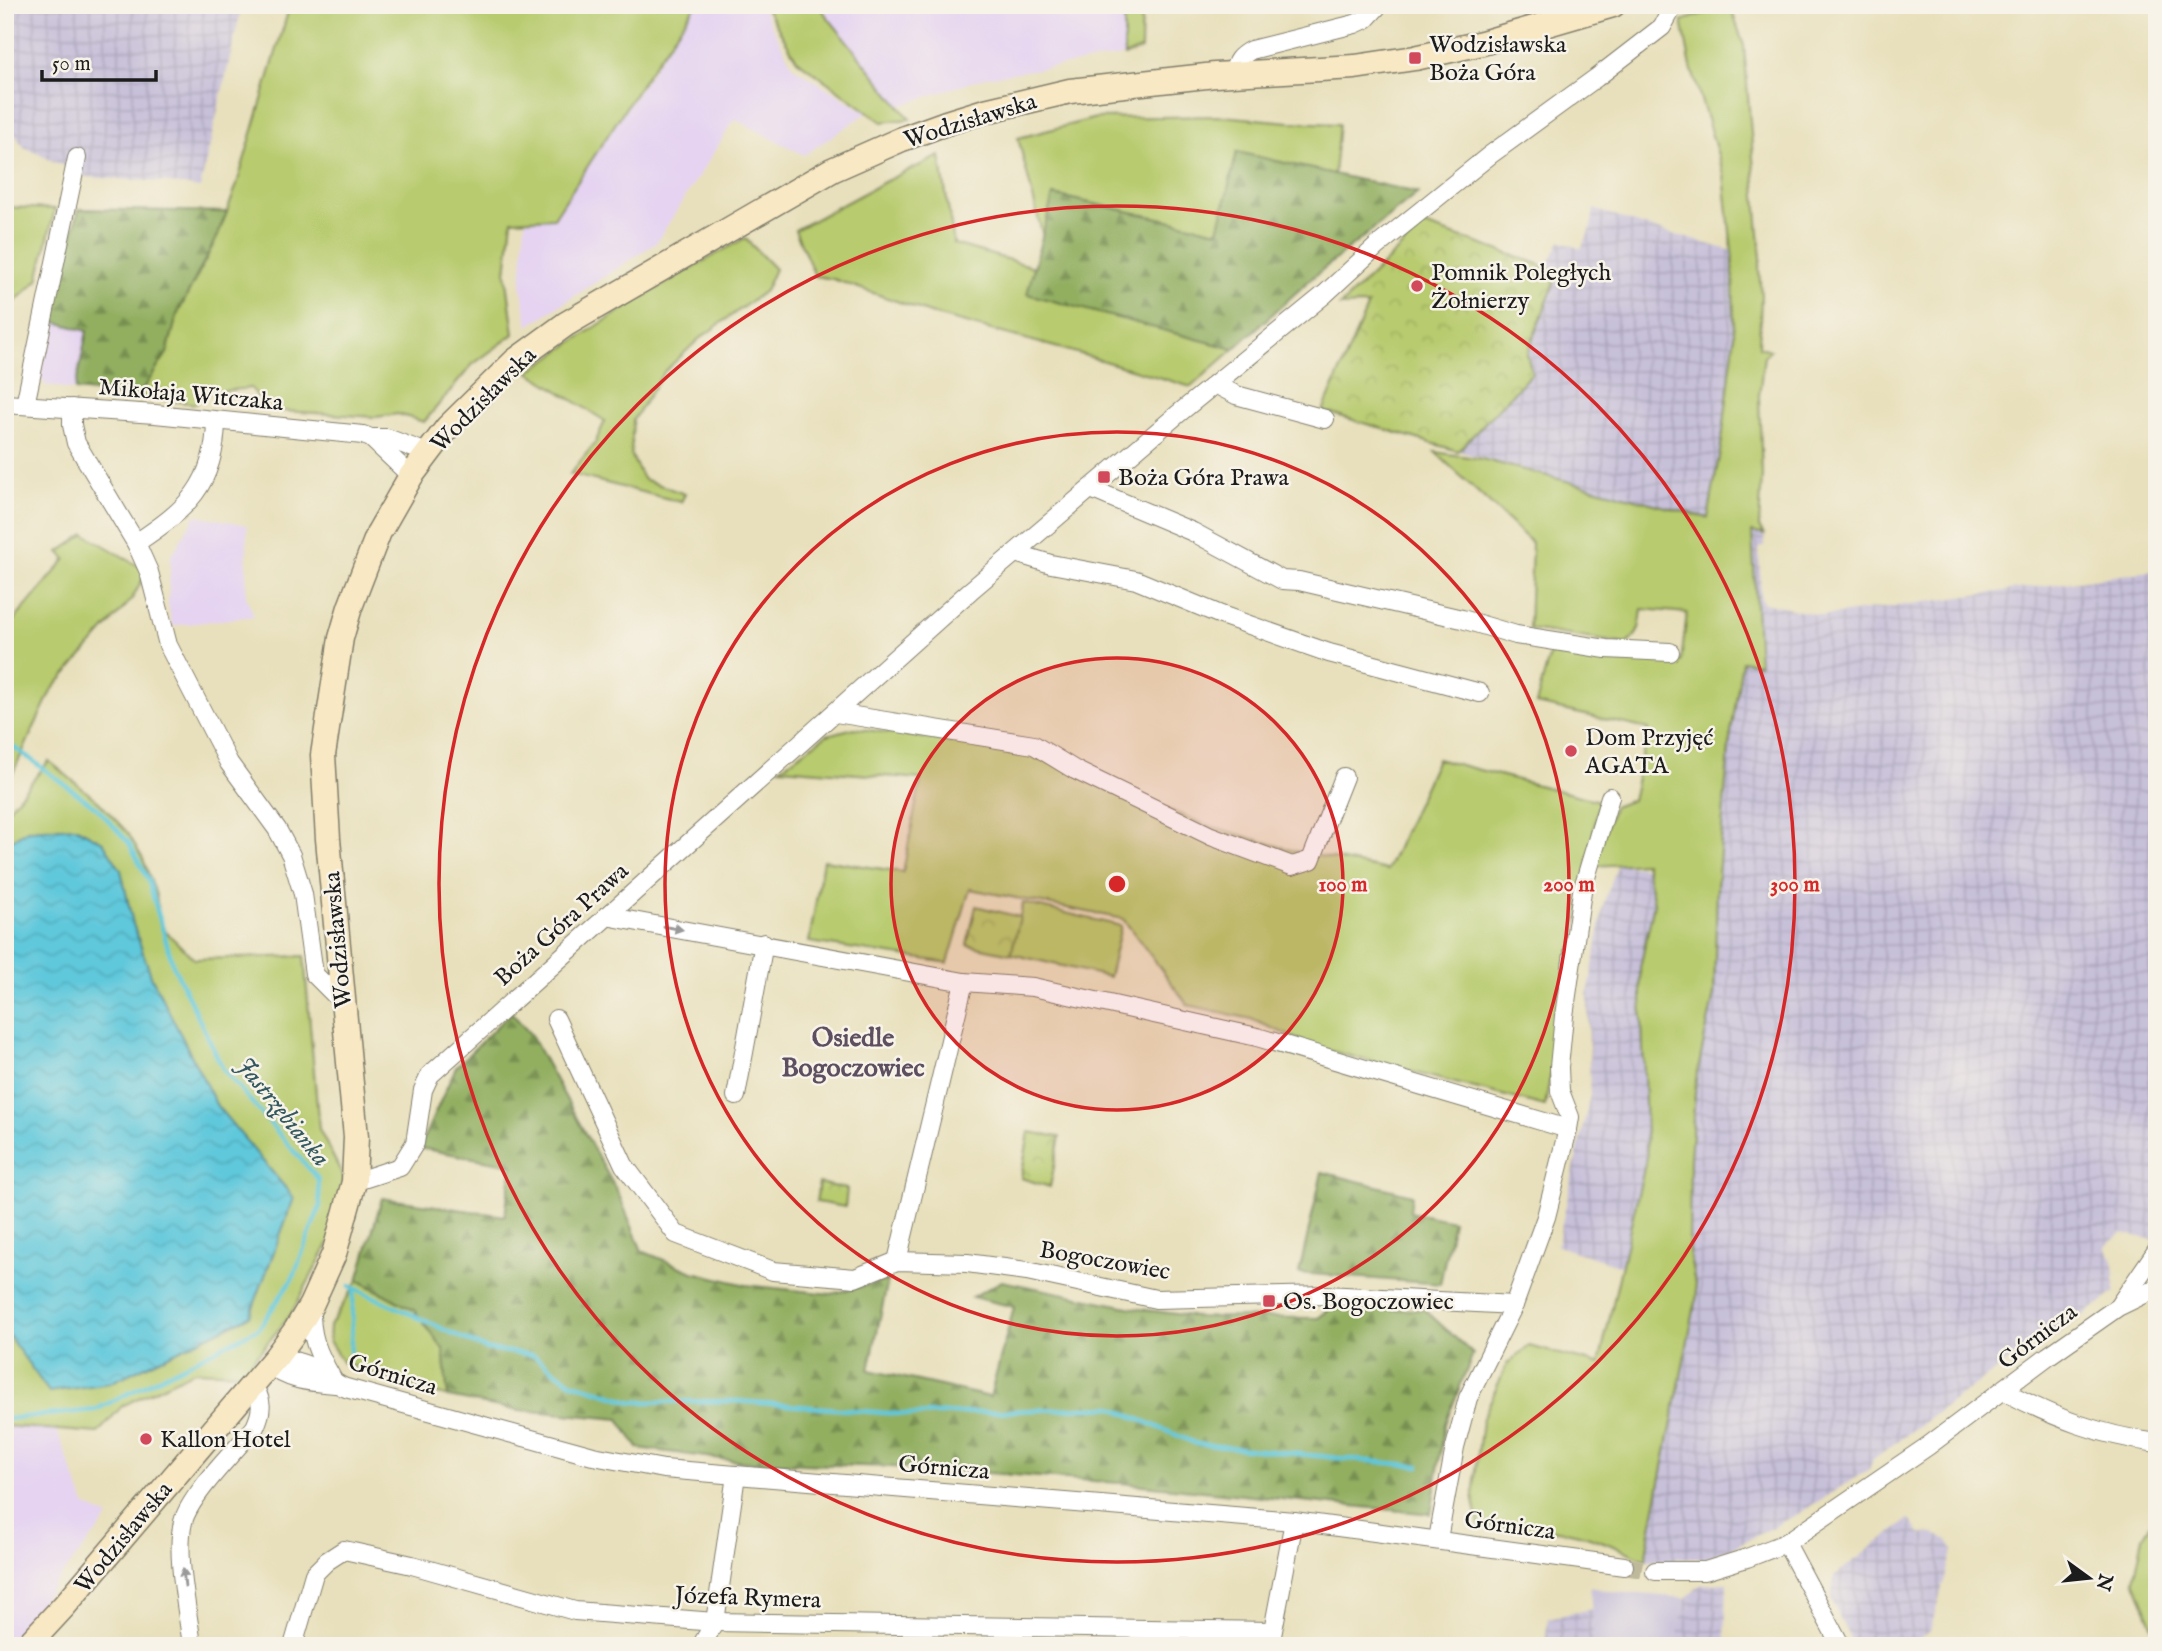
<svg xmlns="http://www.w3.org/2000/svg" width="2162" height="1651" font-family="'IM FELL English',serif">
  <defs>
    <pattern id="industrial-grid" width="8" height="8" patternUnits="userSpaceOnUse" patternTransform="scale(1.75)"><rect width="8" height="8" fill="#c7c0d9"/><path d="M0 4h8M4 0v8" fill="none" stroke="#aaa4ba"/></pattern>
    <pattern id="forest-firs" width="22" height="20" patternUnits="userSpaceOnUse" patternTransform="scale(1.75)"><rect width="22" height="20" fill="#92af61"/><path d="M5 1l3.5 6h-7zM16 11l3.5 6h-7z" fill="#768e4f"/></pattern>
    <pattern id="park-crowns" width="20" height="18" patternUnits="userSpaceOnUse" patternTransform="scale(1.75)"><rect width="20" height="18" fill="#b8cb6e"/><path d="M2 6a3 3 0 1 1 6 0M12 15a3 3 0 1 1 6 0" fill="none" stroke="#9eae5f"/></pattern>
    <pattern id="water-waves" width="16" height="10" patternUnits="userSpaceOnUse" patternTransform="scale(1.75)"><rect width="16" height="10" fill="#5fc8db"/><path d="M0 5q4-4 8 0t8 0" fill="none" stroke="#52abbb"/></pattern>
  </defs>
  <rect width="100%" height="100%" fill="#f7f3e8"/>
  <filter id="ink" filterUnits="userSpaceOnUse"><feTurbulence type="fractalNoise" baseFrequency=".0143" numOctaves="2"/><feDisplacementMap in="SourceGraphic" scale="14" xChannelSelector="R" yChannelSelector="G"/><feConvolveMatrix kernelMatrix="1 2 1 2 8 2 1 2 1" color-interpolation-filters="sRGB"/></filter>
  <filter id="wash" filterUnits="userSpaceOnUse"><feTurbulence type="fractalNoise" baseFrequency=".00686" numOctaves="4" result="noise"/><feDisplacementMap in="SourceGraphic" scale="28" xChannelSelector="R" yChannelSelector="G"/><feGaussianBlur stdDeviation="1.57" result="paint"/><feColorMatrix in="noise" values="0 0 0 0 0 0 0 0 0 0 0 0 0 0 0 0 0 1.4 0 .05"/><feComposite in="paint" operator="in"/></filter>
  <g filter="url(#wash)">
    <rect width="100%" height="100%" fill="#e8e0bc"/>
    <g fill="#e5d3f1">
      <polygon points="696,5 761,5 793,67 867,113 804,155 735,119 656,243 528,326 521,285 525,221 554,218"/>
      <polygon points="821,5 1124,5 1124,56 986,77 899,106 852,50"/>
      <polygon points="52,321 87,330 75,390 45,385 40,377"/>
      <polygon points="196,515 247,525 246,597 254,616 172,626 168,603 171,556"/>
      <polygon points="5,1420 54,1423 85,1505 109,1517 50,1590 10,1646 5,1646"/>
    </g>
    <g fill="url(#industrial-grid)">
      <polygon points="5,5 242,5 200,188 163,182 86,177 24,147 5,122"/>
      <polygon points="1594,209 1651,228 1733,251 1734,341 1722,440 1708,518 1458,451 1532,373 1527,354 1556,279 1547,267 1560,241 1581,249 1591,227"/>
      <polygon points="1752,532 1764,535 1765,545 1759,549 1761,599 1764,603 1824,616 2157,570 2157,1238 2155,1240 2121,1233 2105,1247 2113,1261 2115,1292 2052,1338 2046,1334 1873,1459 1869,1469 1798,1514 1732,1548 1706,1558 1678,1558 1673,1561 1646,1560 1647,1548 1697,1295 1689,1250 1690,1159 1696,1079 1714,994 1717,887 1729,746 1742,661 1759,663"/>
      <polygon points="1618,864 1646,868 1654,903 1640,968 1647,1155 1621,1266 1557,1246 1590,1095 1588,995 1604,902"/>
      <polygon points="1909,1519 1920,1533 1934,1534 1948,1540 1953,1549 1930,1631 1907,1646 1854,1646 1831,1600 1834,1576"/>
      <polygon points="1727,1583 1725,1636 1734,1646 1674,1646 1686,1598 1700,1585"/>
      <polygon points="1592,1609 1594,1646 1545,1646 1548,1618"/>
    </g>
    <polygon fill="#c7c0d9" points="1590,1587 1615,1592 1686,1598 1674,1646 1594,1646"/>
    <g fill="#b8cb6e" stroke="#6a7445" stroke-width="2">
      <polygon points="290,5 696,5 651,69 554,218 512,220 506,273 514,334 472,365 424,422 398,414 376,417 268,410 251,388 202,393 196,404 138,397 167,353 177,315 218,236 237,184"/>
      <polygon points="764,5 818,5 910,119 882,122 797,60"/>
      <polygon points="1124,5 1142,5 1141,49 1124,56"/>
      <path d="M 1730,5 L 1744,46 L 1761,258 L 1759,268 L 1761,296 L 1759,347 L 1770,350 L 1764,356 L 1759,396 L 1762,475 L 1759,527 L 1764,535 L 1752,532 L 1759,664 L 1742,661 L 1729,746 L 1717,887 L 1714,994 L 1696,1079 L 1690,1159 L 1689,1250 L 1697,1295 L 1647,1548 L 1646,1560 C 1618,1548 1588,1533 1557,1530 C 1531,1528 1505,1528 1479,1525 L 1473,1496 L 1482,1420 L 1507,1364 L 1529,1346 L 1599,1364 L 1647,1155 L 1640,968 L 1654,903 L 1645,863 L 1594,866 L 1613,807 L 1632,800 L 1648,729 L 1536,704 L 1552,646 L 1681,662 L 1687,613 L 1642,609 C 1640,625 1641,634 1626,644 L 1529,629 L 1532,543 L 1435,452 L 1482,459 L 1708,518 L 1722,440 L 1734,341 L 1733,261 L 1724,175 L 1691,67 L 1682,21 Z"/>
      <polygon points="1221,116 1290,122 1339,124 1334,174 1237,152 1218,231 1054,195 1043,237 1018,138 1096,118"/>
      <polygon points="940,156 954,244 1034,267 1028,294 1234,349 1191,387 1070,351 939,316 833,279 815,276 795,230 886,181"/>
      <polygon points="5,207 55,209 38,280 5,311"/>
      <path d="M 745,238 L 775,269 L 765,291 L 699,339 L 664,372 L 633,420 L 631,455 L 643,479 L 685,494 L 681,502 L 570,474 L 595,443 L 605,421 L 529,372 C 599,322 671,279 745,238 Z"/>
      <polygon points="85,534 147,571 132,599 51,691 5,790 5,631 66,559 59,552"/>
      <polygon points="854,728 1024,752 1204,824 1295,851 1387,870 1437,759 1599,801 1545,1106 1315,1047 1251,1019 1188,1005 1123,919 970,889 948,963 809,942 823,860 903,872 921,779 780,768 827,735"/>
      <polygon points="49,761 99,802 128,833 143,859 156,895 160,922 165,931 194,959 304,956 319,1129 344,1178 331,1239 290,1316 242,1373 194,1371 122,1406 98,1433 5,1426 5,813"/>
      <polygon points="1023,903 1121,926 1109,977 1011,954"/>
      <polygon points="358,1280 414,1310 443,1349 448,1397 343,1363 329,1341 330,1326"/>
      <polygon points="2157,1511 2157,1636 2134,1580 2143,1537"/>
    </g>
    <g fill="url(#forest-firs)" stroke="#57663e" stroke-width="2">
      <polygon points="1237,152 1418,193 1312,278 1234,349 1027,294 1053,195 1218,231"/>
      <polygon points="79,209 227,212 217,236 177,315 167,353 138,397 75,390 87,331 52,321"/>
      <polygon points="511,1012 531,1035 619,1195 642,1251 693,1272 746,1285 831,1294 888,1280 869,1370 990,1397 1014,1307 972,1297 1002,1281 1133,1308 1198,1317 1318,1318 1331,1308 1425,1310 1473,1354 1445,1424 1431,1514 1133,1484 921,1468 744,1462 638,1448 619,1419 509,1409 448,1397 443,1349 414,1310 358,1280 382,1198 505,1216 512,1165 419,1148 456,1067"/>
      <polygon points="1322,1172 1412,1195 1410,1212 1453,1221 1440,1284 1299,1273"/>
    </g>
    <g fill="url(#park-crowns)" stroke="#6a7445" stroke-width="2">
      <polygon points="1424,225 1547,267 1556,279 1527,354 1532,373 1458,451 1323,411 1368,305 1340,306"/>
      <polygon points="976,906 1020,917 1011,954 967,945"/>
      <polygon points="1029,1132 1060,1137 1050,1187 1021,1178"/>
      <polygon points="819,1183 847,1189 845,1207 816,1202"/>
    </g>
    <polygon fill="url(#water-waves)" stroke="#3e727c" stroke-width="2" points="75,827 103,842 121,870 133,924 152,978 217,1106 294,1198 250,1316 110,1383 49,1392 5,1331 5,845 27,830"/>
    <g fill="none" stroke-linecap="round" stroke-linejoin="round">
      <g stroke="#5fc8db" stroke-width="4.5">
        <polyline points="350,1286 486,1349 533,1355 570,1382 633,1402 737,1401 911,1415 1111,1407 1197,1444 1419,1466"/>
        <polyline points="350,1358 354,1288"/>
        <polyline points="5,1419 95,1410 259,1328 293,1278 320,1206 318,1179 223,1069 173,965 148,879 129,843 97,808 11,745"/>
      </g>
    </g>
  </g>
  <g filter="url(#ink)">
    <g fill="none" stroke-linecap="round" stroke-linejoin="round">
      <polyline stroke="#bfb99c" stroke-width="18" stroke-dasharray="18 9" stroke-linecap="butt" points="1624,1566 1655,1571"/>
      <g stroke="#827e6c" stroke-width="20">
        <g id="minor">
          <path d="M 1234,74 C 1235,61 1240,56 1251,50 L 1355,24 L 1366,19 L 1379,5"/>
          <polyline points="1215,384 1236,395 1325,419"/>
          <polyline points="5,404 155,414 363,435 371,438 411,476"/>
          <polyline points="25,405 77,158"/>
          <polyline points="72,408 72,425 76,443 136,543 149,572 168,645 229,763 277,829 291,855 303,894 314,974 343,1003"/>
          <polyline points="371,438 387,438 427,453"/>
          <polyline points="1091,489 1193,532 1282,580 1299,581 1462,619 1516,635 1606,649 1670,652"/>
          <path d="M 136,543 C 186,510 215,485 216,421"/>
          <polyline points="1015,553 1051,564 1136,580 1221,615 1329,653 1480,693"/>
          <polyline points="836,713 1034,745 1075,770 1211,836 1292,866 1311,860 1344,777"/>
          <polyline points="606,916 964,982 1033,987 1257,1037 1568,1129"/>
          <polyline points="556,1019 624,1165 676,1234 773,1271 855,1278 897,1261 967,1263 1027,1271 1156,1299 1326,1295 1514,1305"/>
          <polyline points="736,1096 764,943"/>
          <polyline points="354,1182 400,1167 415,1143 423,1090 430,1075 970,591 1178,414 1325,294 1377,246 1490,155 1596,78 1662,27 1674,5"/>
          <polyline points="897,1261 964,982"/>
          <polyline points="2120,1304 2157,1250"/>
          <path d="M 311,1306 C 310,1336 317,1352 332,1378"/>
          <path d="M 276,1357 C 289,1360 304,1362 316,1369 C 327,1375 334,1384 346,1388 L 593,1456 L 664,1469 L 1294,1521 L 1624,1566"/>
          <path d="M 269,1364 C 288,1381 311,1382 336,1384"/>
          <path d="M 2004,1391 C 2054,1418 2100,1435 2157,1443"/>
          <polyline points="1438,1539 1455,1447 1468,1398 1514,1305 1546,1217 1568,1129 1570,1117 1560,1091 1559,1067 1564,1016 1582,891 1610,797"/>
          <polyline points="1786,1543 1841,1646"/>
          <polyline points="1655,1571 1705,1571 1747,1558 1786,1543 1928,1446 2048,1356 2118,1307 2157,1288"/>
          <path d="M 192,1646 C 188,1611 175,1554 183,1522 C 190,1495 236,1450 255,1427 C 263,1410 263,1400 252,1384"/>
          <polyline points="293,1646 314,1574 327,1561 344,1550 412,1565 575,1611 715,1622 1272,1631"/>
          <polyline points="701,1646 715,1622 736,1475"/>
          <polyline points="1270,1646 1294,1521"/>
        </g>
      </g>
      <g stroke="#827e6c" stroke-width="27">
        <polyline id="secondary" points="27,1646 65,1605 276,1357 296,1330 311,1305 334,1254 354,1182 356,1137 328,839 323,755 341,638 350,607 379,532 411,476 448,427 515,361 566,324 832,170 902,139 946,123 985,111 1070,91 1215,75 1355,67 1415,58 1482,43 1613,5"/>
      </g>
      <use href="#minor" stroke="#fff" stroke-width="18"/>
      <use href="#secondary" stroke="#f8e8c3" stroke-width="24"/>
    </g>
    <defs><path id="oneway-solid" d="M-6-.8H1V-3.2L6.5 0L1 3.2V.8H-6Z" transform="scale(1.75)"/></defs>
    <g fill="#999">
      <use href="#oneway-solid" transform="translate(673 928) rotate(10)"/>
      <use href="#oneway-solid" transform="translate(184 1578) rotate(-96)"/>
    </g>
  </g>
  <circle cx="1117" cy="884" r="226" fill="#d62828" fill-opacity=".12"/>
  <g fill="none" stroke="#d62828" stroke-width="3.5">
    <circle cx="1117" cy="884" r="226"/>
    <circle cx="1117" cy="884" r="452"/>
    <circle cx="1117" cy="884" r="678"/>
  </g>
  <g fill="#d1495b" stroke="#f7f3e8" stroke-width="2.5">
    <rect x="1408" y="51" width="14" height="14" rx="3.5"/>
    <circle cx="1417" cy="286" r="7"/>
    <rect x="1097" y="470" width="14" height="14" rx="3.5"/>
    <circle cx="1571" cy="751" r="7"/>
    <rect x="1262" y="1294" width="14" height="14" rx="3.5"/>
    <circle cx="146" cy="1439" r="7"/>
  </g>
  <g text-anchor="middle" stroke-width="5" stroke-linejoin="round" paint-order="stroke">
    <g font-size="24" fill="#1c1c1c" stroke="#f7f3e8" text-anchor="start">
      <text x="1429" y="52">Wodzisławska<tspan x="1429" dy="28">Boża Góra</tspan></text>
      <text x="1431" y="280">Pomnik Poległych<tspan x="1431" dy="28">Żołnierzy</tspan></text>
      <text x="1118" y="485">Boża Góra Prawa</text>
      <text x="1585" y="745">Dom Przyjęć<tspan x="1585" dy="28">AGATA</tspan></text>
      <text x="1283" y="1309">Os. Bogoczowiec</text>
      <text x="160" y="1447">Kallon Hotel</text>
    </g>
    <g font-size="24" fill="#1c1c1c" stroke="#f7f3e8">
      <text transform="translate(970 120) rotate(-17)" y="8">Wodzisławska</text>
      <text transform="translate(191 394) rotate(5)" y="8">Mikołaja Witczaka</text>
      <text transform="translate(483 399) rotate(-45)" y="8">Wodzisławska</text>
      <text transform="translate(561 924) rotate(-42)" y="8">Boża Góra Prawa</text>
      <text transform="translate(337 940) rotate(-95)" y="8">Wodzisławska</text>
      <text transform="translate(1105 1260) rotate(10)" y="8">Bogoczowiec</text>
      <text transform="translate(2037 1336) rotate(-37)" y="8">Górnicza</text>
      <text transform="translate(393 1374) rotate(17)" y="8">Górnicza</text>
      <text transform="translate(944 1467) rotate(5)" y="8">Górnicza</text>
      <text transform="translate(1510 1525) rotate(8)" y="8">Górnicza</text>
      <text transform="translate(123 1537) rotate(-50)" y="8">Wodzisławska</text>
      <text transform="translate(748 1597) rotate(2)" y="8">Józefa Rymera</text>
    </g>
    <g font-size="26" font-weight="bold" fill="#5d4f60" stroke="#f7f3e8">
      <text x="853" y="1046">Osiedle<tspan x="853" dy="30">Bogoczowiec</tspan></text>
    </g>
    <g font-size="26" font-style="italic" fill="#33585f" stroke="#f7f3e8">
      <text transform="translate(284 1111) rotate(51)" y="9">Jastrzębianka</text>
    </g>
  </g>
  <circle cx="1117" cy="884" r="10" fill="#d62828" stroke="#f7f3e8" stroke-width="3.5"/>
  <g font-size="21" text-anchor="middle" font-weight="bold" fill="#d62828" stroke="#f7f3e8" stroke-width="5" stroke-linejoin="round" paint-order="stroke">
    <text x="1343" y="891">100 m</text>
    <text x="1569" y="891">200 m</text>
    <text x="1795" y="891">300 m</text>
  </g>
  <rect width="2162" height="1651" fill="none" stroke="#f7f3e8" stroke-width="28"/>
  <g transform="translate(2089 1578) rotate(105)" stroke="#f7f3e8" stroke-width="5" paint-order="stroke">
  <path d="M0-5L12 26L0 18L-12 26Z" fill="#1c1c1c"/>
  <text y="-10" font-size="19" font-weight="bold" text-anchor="middle" fill="#1c1c1c">N</text>
  </g>
  <path d="M42 70v10h114v-10" fill="none" stroke="#1c1c1c" stroke-width="3.5"/>
  <text x="52" y="70" font-size="21" fill="#1c1c1c" stroke="#f7f3e8" stroke-width="5" paint-order="stroke">50 m</text>
</svg>
